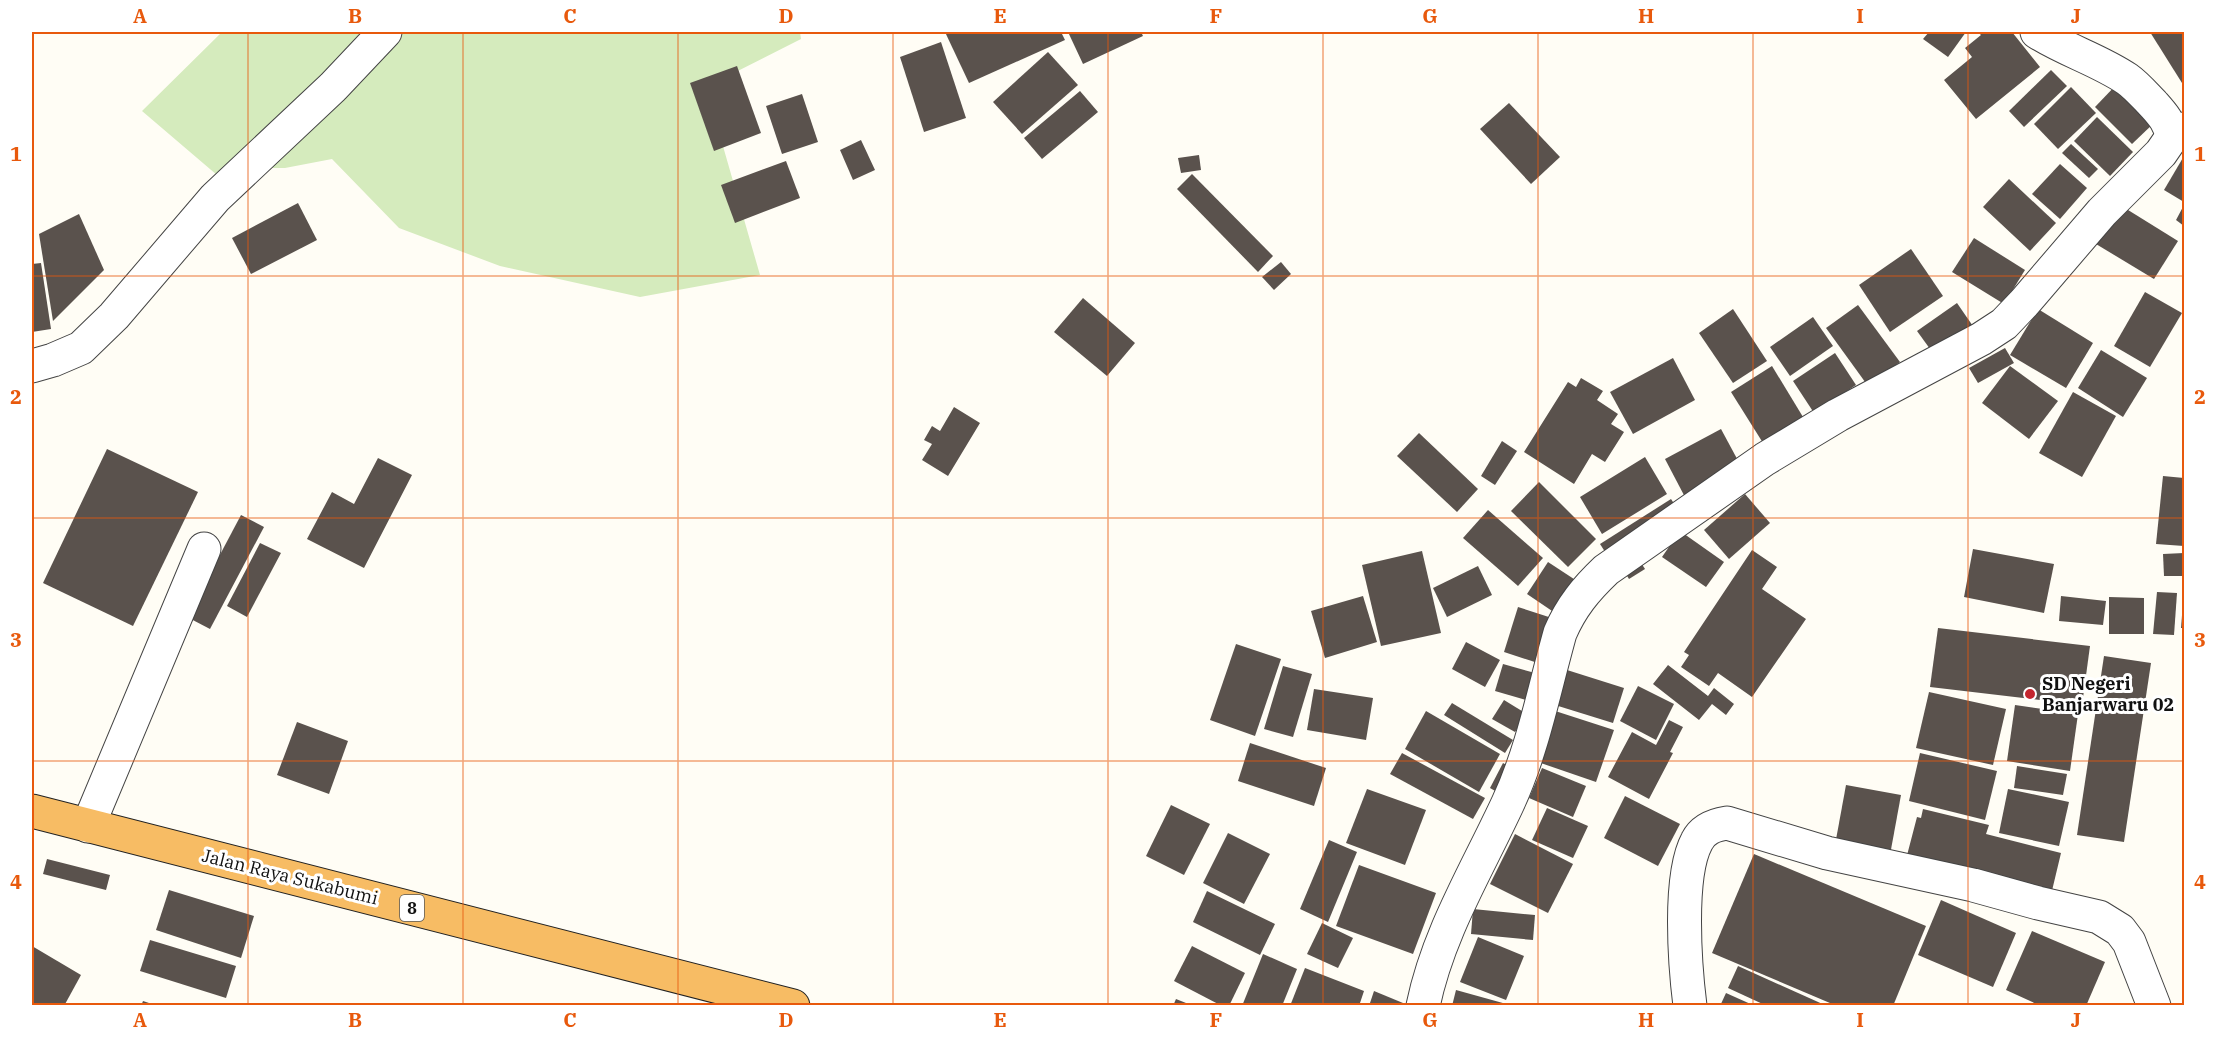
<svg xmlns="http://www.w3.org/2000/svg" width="2216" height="1037" font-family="'IBM Plex Serif',serif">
  <rect width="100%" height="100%" fill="#fffdf5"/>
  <polygon fill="#d5ebbd" points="222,32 800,32 801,39 706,87 760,275 640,297 500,266 399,228 332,159 285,168 249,168 224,181 142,111"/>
  <g fill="#5a524d">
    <polygon points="945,32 1061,32 1065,40 969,83"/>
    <polygon points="1068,32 1141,32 1143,36 1083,64"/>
    <polygon points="1929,32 1966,32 1948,57 1923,39"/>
    <polygon points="1978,32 2012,32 2040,67 1976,119 1944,80 1972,57 1965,48 1981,35"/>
    <polygon points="2150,32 2184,32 2184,81 2182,83"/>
    <polygon points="941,42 966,118 924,132 900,57"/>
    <polygon points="1048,52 1078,85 1022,134 993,102"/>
    <polygon points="737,66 761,133 714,151 690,83"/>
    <polygon points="2051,70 2067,86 2024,127 2009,111"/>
    <polygon points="2117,84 2155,122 2132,144 2095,107"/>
    <polygon points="2071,87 2096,113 2058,149 2034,124"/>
    <polygon points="1080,91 1098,112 1042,159 1024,138"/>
    <polygon points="802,94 818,142 782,154 766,106"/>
    <polygon points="1509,103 1560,157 1531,184 1480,129"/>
    <polygon points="2097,117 2133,152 2110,176 2074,141"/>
    <polygon points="861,140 875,170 853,180 840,150"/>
    <polygon points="2071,144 2098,169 2089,178 2062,153"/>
    <polygon points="1199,155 1201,170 1181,173 1178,158"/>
    <polygon points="2184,156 2184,202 2164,190"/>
    <polygon points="786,161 800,198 735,223 721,185"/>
    <polygon points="2060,164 2087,188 2060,219 2032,194"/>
    <polygon points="1192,174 1273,256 1258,272 1177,189"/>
    <polygon points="2009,179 2056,223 2030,251 1983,207"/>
    <polygon points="298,203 317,240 251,274 232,238"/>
    <polygon points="2120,205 2178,241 2154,279 2096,244"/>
    <polygon points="2184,205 2184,226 2176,220"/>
    <polygon points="79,214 104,270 53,321 39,234"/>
    <polygon points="1974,238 2025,270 2004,304 1952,272"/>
    <polygon points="1911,249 1943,296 1890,332 1859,285"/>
    <polygon points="1281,262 1291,274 1274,290 1262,277"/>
    <polygon points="41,263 51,329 32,332 32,264"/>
    <polygon points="2145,292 2182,313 2150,367 2114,346"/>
    <polygon points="1083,298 1135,343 1107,376 1054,332"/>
    <polygon points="1957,303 1977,332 1938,360 1917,331"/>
    <polygon points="1858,305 1900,362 1868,386 1826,328"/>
    <polygon points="1733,309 1767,361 1733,383 1699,333"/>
    <polygon points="2038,309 2093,343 2066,388 2010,355"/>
    <polygon points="1813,317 1833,346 1790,376 1770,347"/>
    <polygon points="2005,348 2014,363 1978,383 1969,368"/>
    <polygon points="2101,350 2147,378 2123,417 2078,388"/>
    <polygon points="1835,353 1856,385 1814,413 1793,381"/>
    <polygon points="1673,358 1695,400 1633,434 1610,392"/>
    <polygon points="1772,366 1803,417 1763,443 1731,392"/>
    <polygon points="2010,366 2058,401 2029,439 1982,403"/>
    <polygon points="1581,378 1603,391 1597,400 1618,414 1611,424 1624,432 1605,462 1592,454 1574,484 1524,452 1568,382 1576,387"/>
    <polygon points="2073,392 2116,416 2082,477 2039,453"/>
    <polygon points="954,407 980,423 948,476 922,460 932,444 924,440 932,426 940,431"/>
    <polygon points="1721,429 1742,468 1686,499 1665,459"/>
    <polygon points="1419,433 1478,489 1457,512 1397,456"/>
    <polygon points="1502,441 1517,451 1495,485 1481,476"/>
    <polygon points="107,449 198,492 133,626 43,583"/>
    <polygon points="1645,457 1667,494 1602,534 1580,497"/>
    <polygon points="378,458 412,475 364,568 307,539 332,492 354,504"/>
    <polygon points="2163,476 2184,478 2184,546 2156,544"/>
    <polygon points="1539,482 1596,539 1568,567 1511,511"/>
    <polygon points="1745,494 1770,523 1729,559 1704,530"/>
    <polygon points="1671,499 1681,514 1609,558 1600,544"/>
    <polygon points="1488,510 1543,558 1518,586 1463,538"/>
    <polygon points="241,515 264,527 210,629 187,617"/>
    <polygon points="1680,531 1724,562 1706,587 1662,557"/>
    <polygon points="260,543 281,553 247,617 227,606"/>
    <polygon points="1973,549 2054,564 2044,613 1964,597"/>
    <polygon points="1752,550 1777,567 1762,589 1806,619 1752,697 1718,673 1709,686 1681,667 1689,655 1684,652"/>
    <polygon points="1422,551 1441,633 1381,646 1362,565"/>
    <polygon points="2184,553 2184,576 2164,576 2163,554"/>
    <polygon points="1636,555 1645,569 1629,579 1621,566"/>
    <polygon points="1548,562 1580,583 1558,615 1527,594"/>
    <polygon points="1478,566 1492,595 1447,617 1433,588"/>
    <polygon points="2157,592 2177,593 2174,635 2153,634"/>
    <polygon points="1363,596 1377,642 1325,658 1311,611"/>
    <polygon points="2061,596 2106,601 2103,625 2059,621"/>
    <polygon points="2109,597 2144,598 2144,634 2109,634"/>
    <polygon points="2183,603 2184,603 2184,628 2181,628"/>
    <polygon points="1518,607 1555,619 1541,664 1504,652"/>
    <polygon points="1938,628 2090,646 2082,705 1930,687"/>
    <polygon points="1466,642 1500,660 1485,687 1452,669"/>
    <polygon points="1236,644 1281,659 1255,736 1210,720"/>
    <polygon points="2104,656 2151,663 2124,842 2077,835"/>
    <polygon points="1503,664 1535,673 1526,700 1495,691"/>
    <polygon points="1668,665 1708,696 1714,688 1734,704 1726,715 1712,704 1699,720 1653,684"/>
    <polygon points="1283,666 1312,674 1293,737 1264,729"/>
    <polygon points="1567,670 1624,688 1613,723 1555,705"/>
    <polygon points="1638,686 1674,704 1656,740 1620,721"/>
    <polygon points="1314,689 1373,698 1366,740 1307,730"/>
    <polygon points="1929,692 2006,709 1993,765 1916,748"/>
    <polygon points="1504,700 1527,714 1515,732 1492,719"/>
    <polygon points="1452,703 1513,740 1505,753 1444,715"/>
    <polygon points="2015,705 2078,714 2070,771 2007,761"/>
    <polygon points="1549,709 1614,730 1596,782 1532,760"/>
    <polygon points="1426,711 1500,754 1479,792 1405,749"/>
    <polygon points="1669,720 1683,727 1670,752 1673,753 1649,799 1608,777 1632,732 1656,745"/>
    <polygon points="297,722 348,741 329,794 277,775"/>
    <polygon points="1250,743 1326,768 1314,806 1238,781"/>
    <polygon points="1402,753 1485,798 1473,819 1390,774"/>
    <polygon points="1920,753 1997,771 1985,820 1909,801"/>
    <polygon points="1503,763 1510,767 1497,792 1490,788"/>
    <polygon points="2017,766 2067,774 2063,795 2014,788"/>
    <polygon points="1542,768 1586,786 1573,817 1529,798"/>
    <polygon points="1846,785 1901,795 1890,855 1835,845"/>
    <polygon points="1367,789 1426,810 1405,865 1346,843"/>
    <polygon points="2008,789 2069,802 2059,846 1999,833"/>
    <polygon points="1625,796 1680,824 1658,866 1604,838"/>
    <polygon points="1171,805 1210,824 1184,875 1146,856"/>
    <polygon points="1547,808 1588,826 1573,858 1532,840"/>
    <polygon points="1923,809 1989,825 1986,834 2061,853 2050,899 1905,863 1917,817 1921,818"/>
    <polygon points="1228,833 1270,854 1244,904 1203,883"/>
    <polygon points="1515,834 1573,864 1548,913 1490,884"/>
    <polygon points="1329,840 1357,852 1328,922 1300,909"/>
    <polygon points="1754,854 1926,926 1893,1006 1837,1006 1712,953"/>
    <polygon points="47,859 110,875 106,890 43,874"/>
    <polygon points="1359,865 1436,893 1413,954 1336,926"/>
    <polygon points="169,890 254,916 241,958 156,930"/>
    <polygon points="1207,891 1275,924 1260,955 1193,922"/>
    <polygon points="1941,900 2016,933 1993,987 1918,955"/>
    <polygon points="1473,909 1535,915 1533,940 1471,934"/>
    <polygon points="1322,923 1353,938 1338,968 1307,954"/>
    <polygon points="2032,931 2105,962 2086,1006 2041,1006 2006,990"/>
    <polygon points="1478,937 1524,956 1506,1000 1460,982"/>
    <polygon points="150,940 236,966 226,998 140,971"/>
    <polygon points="32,946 81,975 64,1006 32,1006"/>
    <polygon points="1192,946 1245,973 1229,1006 1222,1006 1174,981"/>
    <polygon points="1263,954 1297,969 1282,1006 1242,1006"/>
    <polygon points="1738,966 1827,1006 1767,1006 1728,988"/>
    <polygon points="1305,968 1364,991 1359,1006 1290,1006"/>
    <polygon points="1456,990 1510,1005 1510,1006 1452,1006"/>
    <polygon points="1374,991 1403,1003 1403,1006 1369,1006"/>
    <polygon points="1726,993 1755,1006 1720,1006"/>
    <polygon points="1176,999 1191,1005 1191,1006 1173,1006"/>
    <polygon points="143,1001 155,1005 155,1006 141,1006"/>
  </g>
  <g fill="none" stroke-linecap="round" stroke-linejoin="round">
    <g stroke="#444" stroke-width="35">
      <g id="minor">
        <path d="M 2037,32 C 2065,50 2099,60 2127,79 C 2137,86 2146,97 2154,105 C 2163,115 2170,123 2172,137"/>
        <polyline points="32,366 53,360 81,348 114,316 215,198 333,87 385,32"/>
        <polyline points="88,826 204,549"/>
        <path d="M 1423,1006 C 1438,933 1477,870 1508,803 C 1533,749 1544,690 1560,633 C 1571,607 1586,589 1606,570 L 1765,459 L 1838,415 L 1981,339 L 2004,324 L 2024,303 L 2102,212 L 2161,153 L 2172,137 L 2184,129"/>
        <path d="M 1690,1006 C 1685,966 1678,876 1697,841 C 1703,829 1714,825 1727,823 L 1827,853 L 1973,885 L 2038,903 L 2099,917 L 2120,930 L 2129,942 L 2154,1006"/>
      </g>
    </g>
    <g stroke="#222" stroke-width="35">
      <polyline id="trunk" points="32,811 793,1006"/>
    </g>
    <use href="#minor" stroke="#fff" stroke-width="33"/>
    <use href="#trunk" stroke="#f7bc64" stroke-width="33"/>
  </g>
  <path fill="none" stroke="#e8590c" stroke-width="1.5" stroke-opacity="0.55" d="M 248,32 L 248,1006M 463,32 L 463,1006M 678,32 L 678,1006M 893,32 L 893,1006M 1108,32 L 1108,1006M 1323,32 L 1323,1006M 1538,32 L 1538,1006M 1753,32 L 1753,1006M 1968,32 L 1968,1006M 32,276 L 2184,276M 32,518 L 2184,518M 32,761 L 2184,761"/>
  <circle fill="#c4262e" stroke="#fff" stroke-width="2" cx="2030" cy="694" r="6"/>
  <g text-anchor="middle" stroke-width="6" stroke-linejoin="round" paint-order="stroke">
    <rect fill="#fff" stroke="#585858" stroke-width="1.5" x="400" y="895" width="24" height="26" rx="4.5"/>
    <g font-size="16" font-weight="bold" fill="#111">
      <text x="412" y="914">8</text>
    </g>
    <g font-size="18" font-weight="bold" fill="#111" stroke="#fff" text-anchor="start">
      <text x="2042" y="690">SD Negeri<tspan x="2042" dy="21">Banjarwaru 02</tspan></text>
    </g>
    <g font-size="18" fill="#111" stroke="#fff">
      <text transform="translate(290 877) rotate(14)" y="6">Jalan Raya Sukabumi</text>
    </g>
  </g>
  <rect width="2216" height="1037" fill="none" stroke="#ffffff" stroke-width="66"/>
  <rect x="33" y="33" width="2150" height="971" fill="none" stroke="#e8590c" stroke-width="2"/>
  <g font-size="20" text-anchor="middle" font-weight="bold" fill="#e8590c">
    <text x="140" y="23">A</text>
    <text x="355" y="23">B</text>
    <text x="570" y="23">C</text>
    <text x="786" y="23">D</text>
    <text x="1000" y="23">E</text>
    <text x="1216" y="23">F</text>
    <text x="1430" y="23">G</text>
    <text x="1646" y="23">H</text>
    <text x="1860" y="23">I</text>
    <text x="2076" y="23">J</text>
    <text x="16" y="161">1</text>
    <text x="2200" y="161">1</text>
    <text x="16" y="404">2</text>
    <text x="2200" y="404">2</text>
    <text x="16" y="647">3</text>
    <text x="2200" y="647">3</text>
    <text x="16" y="889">4</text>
    <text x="2200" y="889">4</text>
    <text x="140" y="1027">A</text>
    <text x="355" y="1027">B</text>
    <text x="570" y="1027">C</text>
    <text x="786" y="1027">D</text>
    <text x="1000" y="1027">E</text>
    <text x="1216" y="1027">F</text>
    <text x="1430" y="1027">G</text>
    <text x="1646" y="1027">H</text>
    <text x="1860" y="1027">I</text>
    <text x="2076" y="1027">J</text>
  </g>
</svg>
